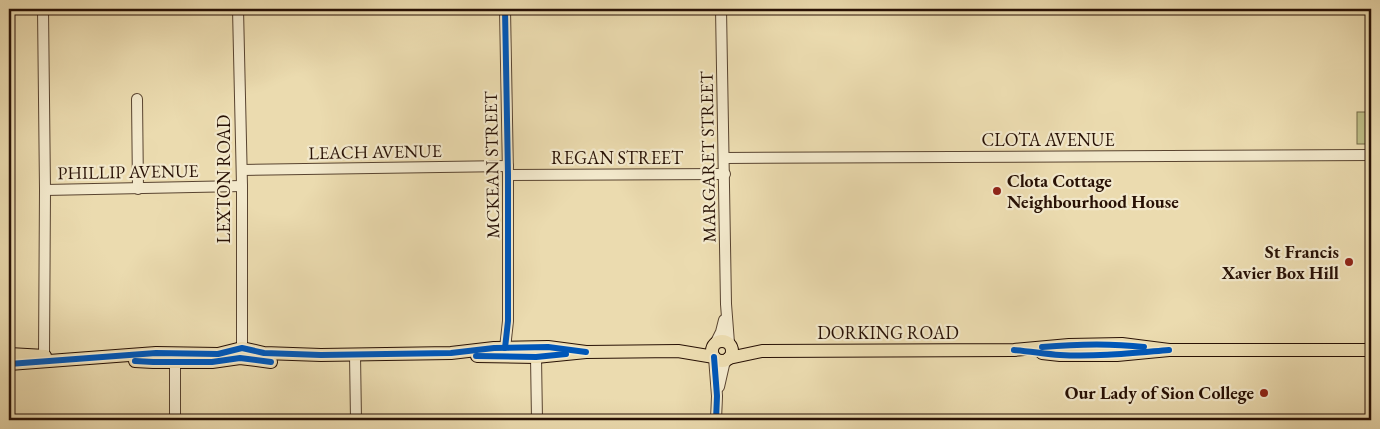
<svg xmlns="http://www.w3.org/2000/svg" width="1380" height="429" font-family="'EB Garamond',serif">
  <rect width="100%" height="100%" fill="#ebdbaf"/>
  <filter id="stains"><feTurbulence type="fractalNoise" baseFrequency=".004" numOctaves="4"/><feColorMatrix values="0 0 0 0 .2 0 0 0 0 .09 0 0 0 0 .02 0 0 0 .5 -.17"/></filter>
  <radialGradient id="worn" r=".72"><stop offset=".6" stop-color="#630" stop-opacity="0"/><stop offset="1" stop-color="#630" stop-opacity=".3"/></radialGradient>
  <rect fill="#bebe86" stroke="#736846" x="1357" y="112" width="14" height="32"/>
  <g fill="none" stroke-linecap="round" stroke-linejoin="round">
    <g stroke="#594430" stroke-width="12">
      <g id="minor">
        <polyline points="43,9 45,190 44,356"/>
        <polyline points="238,9 242,186 242,348"/>
        <polyline points="721,9 726,304 729,343"/>
        <polyline points="137,99 138,189"/>
        <polyline points="724,158 1371,155"/>
        <polyline points="242,170 508,166"/>
        <polyline points="508,175 725,174"/>
        <polyline points="45,190 242,186"/>
        <polyline points="716,342 721,332 724,320"/>
        <polyline points="505,348 508,321 508,175 505,9"/>
        <polyline points="355,355 356,420"/>
        <polyline points="536,357 537,420"/>
        <polyline points="714,357 717,396 716,420"/>
        <polyline points="175,363 175,420"/>
        <polyline points="719,387 724,365 727,359"/>
      </g>
    </g>
    <g stroke="#281105" stroke-width="14">
      <g id="major">
        <circle cx="722" cy="351" r="10"/>
        <polyline points="1042,353 1060,355 1117,355 1169,350 1371,350"/>
        <polyline points="9,354 45,356"/>
        <polyline points="477,356 536,357 586,352 678,351 714,357"/>
        <polyline points="729,358 762,351 1014,350 1069,345 1122,344 1169,350"/>
        <polyline points="135,361 153,362 212,362 240,358 271,362"/>
        <polyline points="9,364 156,353 218,354 242,348 264,353 321,355 451,353 494,348 548,347 586,352"/>
      </g>
    </g>
    <use href="#minor" stroke="#f2e8cb" stroke-width="10"/>
    <use href="#major" stroke="#ebdbaf" stroke-width="12"/>
    <g stroke="#f2e8cb" stroke-width="9">
      <g id="cycleway">
        <path d="M 1042,347 C 1076,344 1110,343 1144,347"/>
        <polyline points="505,348 508,321 508,175 505,9"/>
        <path d="M 1014,350 C 1029,351 1045,354 1060,355 C 1097,357 1133,353 1169,350"/>
        <polyline points="476,356 536,357 566,354"/>
        <polyline points="714,357 717,396 716,420"/>
        <polyline points="135,361 153,362 212,362 240,358 271,362"/>
        <polyline points="9,364 156,353 218,354 242,348 264,353 321,355 451,353 494,348 548,347 586,352"/>
      </g>
    </g>
    <use href="#cycleway" stroke="#0057b8" stroke-width="6"/>
  </g>
  <g fill="#8f2418" stroke="#f2e8cb" stroke-width="2">
    <circle cx="997" cy="191" r="5"/>
    <circle cx="1349" cy="262" r="5"/>
    <circle cx="1264" cy="393" r="5"/>
  </g>
  <g text-anchor="middle" stroke-width="4.5" stroke-linejoin="round" paint-order="stroke">
    <g font-size="18" fill="#281105" stroke="#f2e8cb">
      <text x="1048" y="146">CLOTA AVENUE</text>
      <text transform="translate(375 152) rotate(-1)" y="6">LEACH AVENUE</text>
      <text transform="translate(708 157) rotate(-91)" y="6">MARGARET STREET</text>
      <text x="617" y="164">REGAN STREET</text>
      <text transform="translate(492 165) rotate(-91)" y="6">MCKEAN STREET</text>
      <text transform="translate(128 172) rotate(-1)" y="6">PHILLIP AVENUE</text>
      <text transform="translate(224 179) rotate(-90)" y="6">LEXTON ROAD</text>
      <text x="888" y="339">DORKING ROAD</text>
    </g>
    <g font-size="18" font-weight="bold" fill="#281105" stroke="#f2e8cb" text-anchor="end">
      <text x="1007" y="187" text-anchor="start">Clota Cottage<tspan x="1007" dy="21">Neighbourhood House</tspan></text>
      <text x="1339" y="258">St Francis<tspan x="1339" dy="21">Xavier Box Hill</tspan></text>
      <text x="1254" y="399">Our Lady of Sion College</text>
    </g>
  </g>
  <rect width="1380" height="429" fill="none" stroke="#ebdbaf" stroke-width="30"/>
  <rect x="10" y="10" width="1360" height="409" fill="none" stroke="#281105" stroke-width="2.5"/>
  <rect x="15" y="15" width="1350" height="399" fill="none" stroke="#281105"/>
  <rect width="100%" height="100%" filter="url(#stains)"/>
  <rect width="100%" height="100%" fill="url(#worn)"/>
</svg>
